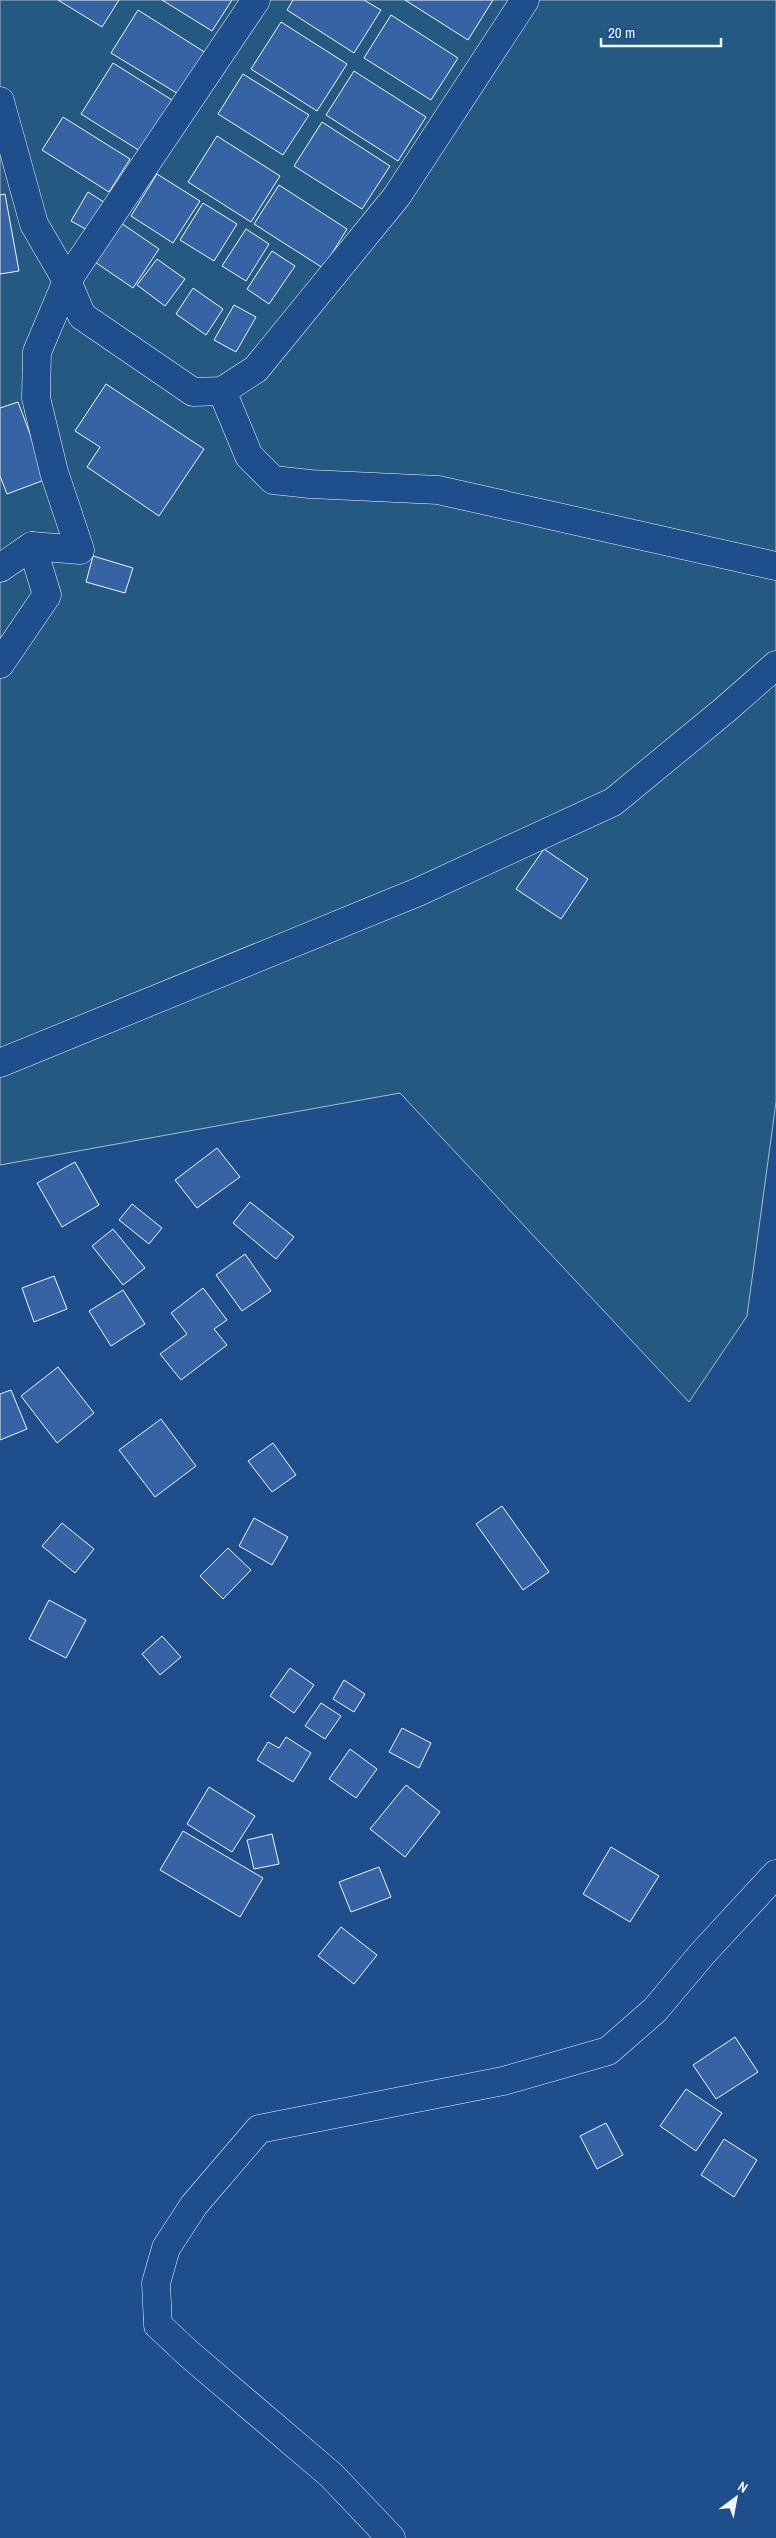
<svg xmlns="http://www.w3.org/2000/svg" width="776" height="2538" font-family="'Archivo Narrow',sans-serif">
  <rect width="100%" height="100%" fill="#1f4e8c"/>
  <polygon fill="#245a82" stroke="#a8bbd7" points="0,0 776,0 776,1102 747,1316 689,1402 400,1093 0,1165"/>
  <g fill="#3563a3" stroke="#f2f6ff">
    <polygon points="58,0 119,0 102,27"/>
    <polygon points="162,0 232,0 212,31"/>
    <polygon points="293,0 364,0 381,10 354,53 287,10"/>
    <polygon points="405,0 493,0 468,40"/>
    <polygon points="138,10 206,53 180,95 111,53"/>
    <polygon points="391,15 458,58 431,100 364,58"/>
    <polygon points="281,22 347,64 317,111 251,69"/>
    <polygon points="113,63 180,105 148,156 81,114"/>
    <polygon points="354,71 426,117 398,161 326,115"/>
    <polygon points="243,74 309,115 283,155 218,114"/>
    <polygon points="63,117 130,159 109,192 42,150"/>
    <polygon points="322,122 390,166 362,209 294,166"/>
    <polygon points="217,136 280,176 251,222 188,182"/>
    <polygon points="157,174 200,201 173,243 131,216"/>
    <polygon points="279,185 347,229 323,268 254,224"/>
    <polygon points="88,192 107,204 91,232 71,221"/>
    <polygon points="5,194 19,271 0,274 0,195"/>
    <polygon points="203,203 237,224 214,261 180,240"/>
    <polygon points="118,221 159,249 133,288 92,260"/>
    <polygon points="246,229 269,244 246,281 222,266"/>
    <polygon points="272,251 295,266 269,304 247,289"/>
    <polygon points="157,259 185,279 165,306 137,285"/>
    <polygon points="193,288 223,309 206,335 176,314"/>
    <polygon points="234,305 256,317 236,352 214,340"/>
    <polygon points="106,384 204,449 159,516 87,467 100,447 75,431"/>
    <polygon points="18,402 47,479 7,494 0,476 0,408"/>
    <polygon points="93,556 133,568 125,593 86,582"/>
    <polygon points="544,849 588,879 561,919 516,889"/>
    <polygon points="217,1148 240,1177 197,1208 175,1180"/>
    <polygon points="75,1162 99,1205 62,1227 37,1183"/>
    <polygon points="250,1202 294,1237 276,1259 233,1223"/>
    <polygon points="132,1204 162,1228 149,1244 119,1220"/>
    <polygon points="113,1229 145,1268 123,1285 92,1246"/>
    <polygon points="245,1254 271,1291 242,1311 216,1275"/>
    <polygon points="54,1276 67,1309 34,1322 22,1288"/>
    <polygon points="203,1288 227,1320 214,1329 227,1345 181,1380 160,1354 187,1334 171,1313"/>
    <polygon points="123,1290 145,1324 111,1346 89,1311"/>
    <polygon points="58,1367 94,1413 57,1443 21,1396"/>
    <polygon points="11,1390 27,1429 0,1440 0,1394"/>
    <polygon points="161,1419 196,1466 155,1497 119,1450"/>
    <polygon points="273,1443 296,1475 272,1492 248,1461"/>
    <polygon points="502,1506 549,1572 523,1590 476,1524"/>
    <polygon points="254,1518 288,1537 272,1565 239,1546"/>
    <polygon points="62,1523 94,1549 75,1573 42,1546"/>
    <polygon points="228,1548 251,1570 223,1599 200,1576"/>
    <polygon points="49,1600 86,1620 66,1658 29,1639"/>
    <polygon points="162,1636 181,1657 160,1675 142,1654"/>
    <polygon points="290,1668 314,1685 294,1713 270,1696"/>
    <polygon points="344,1680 365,1694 354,1712 333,1699"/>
    <polygon points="321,1703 341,1716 325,1739 305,1726"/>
    <polygon points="402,1728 431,1743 419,1768 389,1752"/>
    <polygon points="286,1737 311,1753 293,1782 257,1760 268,1742 279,1748"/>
    <polygon points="350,1749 377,1769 356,1798 329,1779"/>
    <polygon points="406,1785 440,1812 405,1857 370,1829"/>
    <polygon points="209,1787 255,1816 232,1852 187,1824"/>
    <polygon points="183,1831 263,1878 240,1917 160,1870"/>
    <polygon points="272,1834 279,1864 254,1869 247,1840"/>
    <polygon points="611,1847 659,1876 630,1922 583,1894"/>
    <polygon points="379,1867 391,1897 351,1912 339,1882"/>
    <polygon points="341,1927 377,1955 354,1984 318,1956"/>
    <polygon points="735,2037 758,2072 716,2099 693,2065"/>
    <polygon points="686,2089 722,2113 696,2151 660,2126"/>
    <polygon points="606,2123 623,2155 597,2169 580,2136"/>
    <polygon points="724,2139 757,2160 734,2197 701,2175"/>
  </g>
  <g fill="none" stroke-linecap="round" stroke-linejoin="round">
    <g stroke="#f2f6ff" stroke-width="29">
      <g id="minor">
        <polyline points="0,101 34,224 67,281 82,316 193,392 222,391 256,369 397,196 525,0"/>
        <polyline points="222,391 249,456 273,480 310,484 438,490 776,566"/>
        <polyline points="0,568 32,546 80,550 54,472 36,398 37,352 67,281 256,0"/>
        <polyline points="0,664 47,595 32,546"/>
        <polyline points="0,1063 418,892 613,802 726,709 776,665"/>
        <polyline points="391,2538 331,2475 189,2354 158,2325 156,2283 166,2248 194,2205 259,2129 503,2081 608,2051 655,2010 702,1954 776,1874"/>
      </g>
    </g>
    <use href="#minor" stroke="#1f4e8c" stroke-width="28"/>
  </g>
  <g transform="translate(736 2498) rotate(32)" stroke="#1f4e8c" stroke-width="4" paint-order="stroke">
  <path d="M0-4L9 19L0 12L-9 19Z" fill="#f2f6ff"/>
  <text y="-8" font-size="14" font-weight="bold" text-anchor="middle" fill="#f2f6ff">N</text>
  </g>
  <path d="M601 38v8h120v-8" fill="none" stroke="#f2f6ff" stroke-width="2.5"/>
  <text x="608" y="38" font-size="15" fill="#f2f6ff" stroke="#1f4e8c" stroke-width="4" paint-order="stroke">20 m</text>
</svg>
